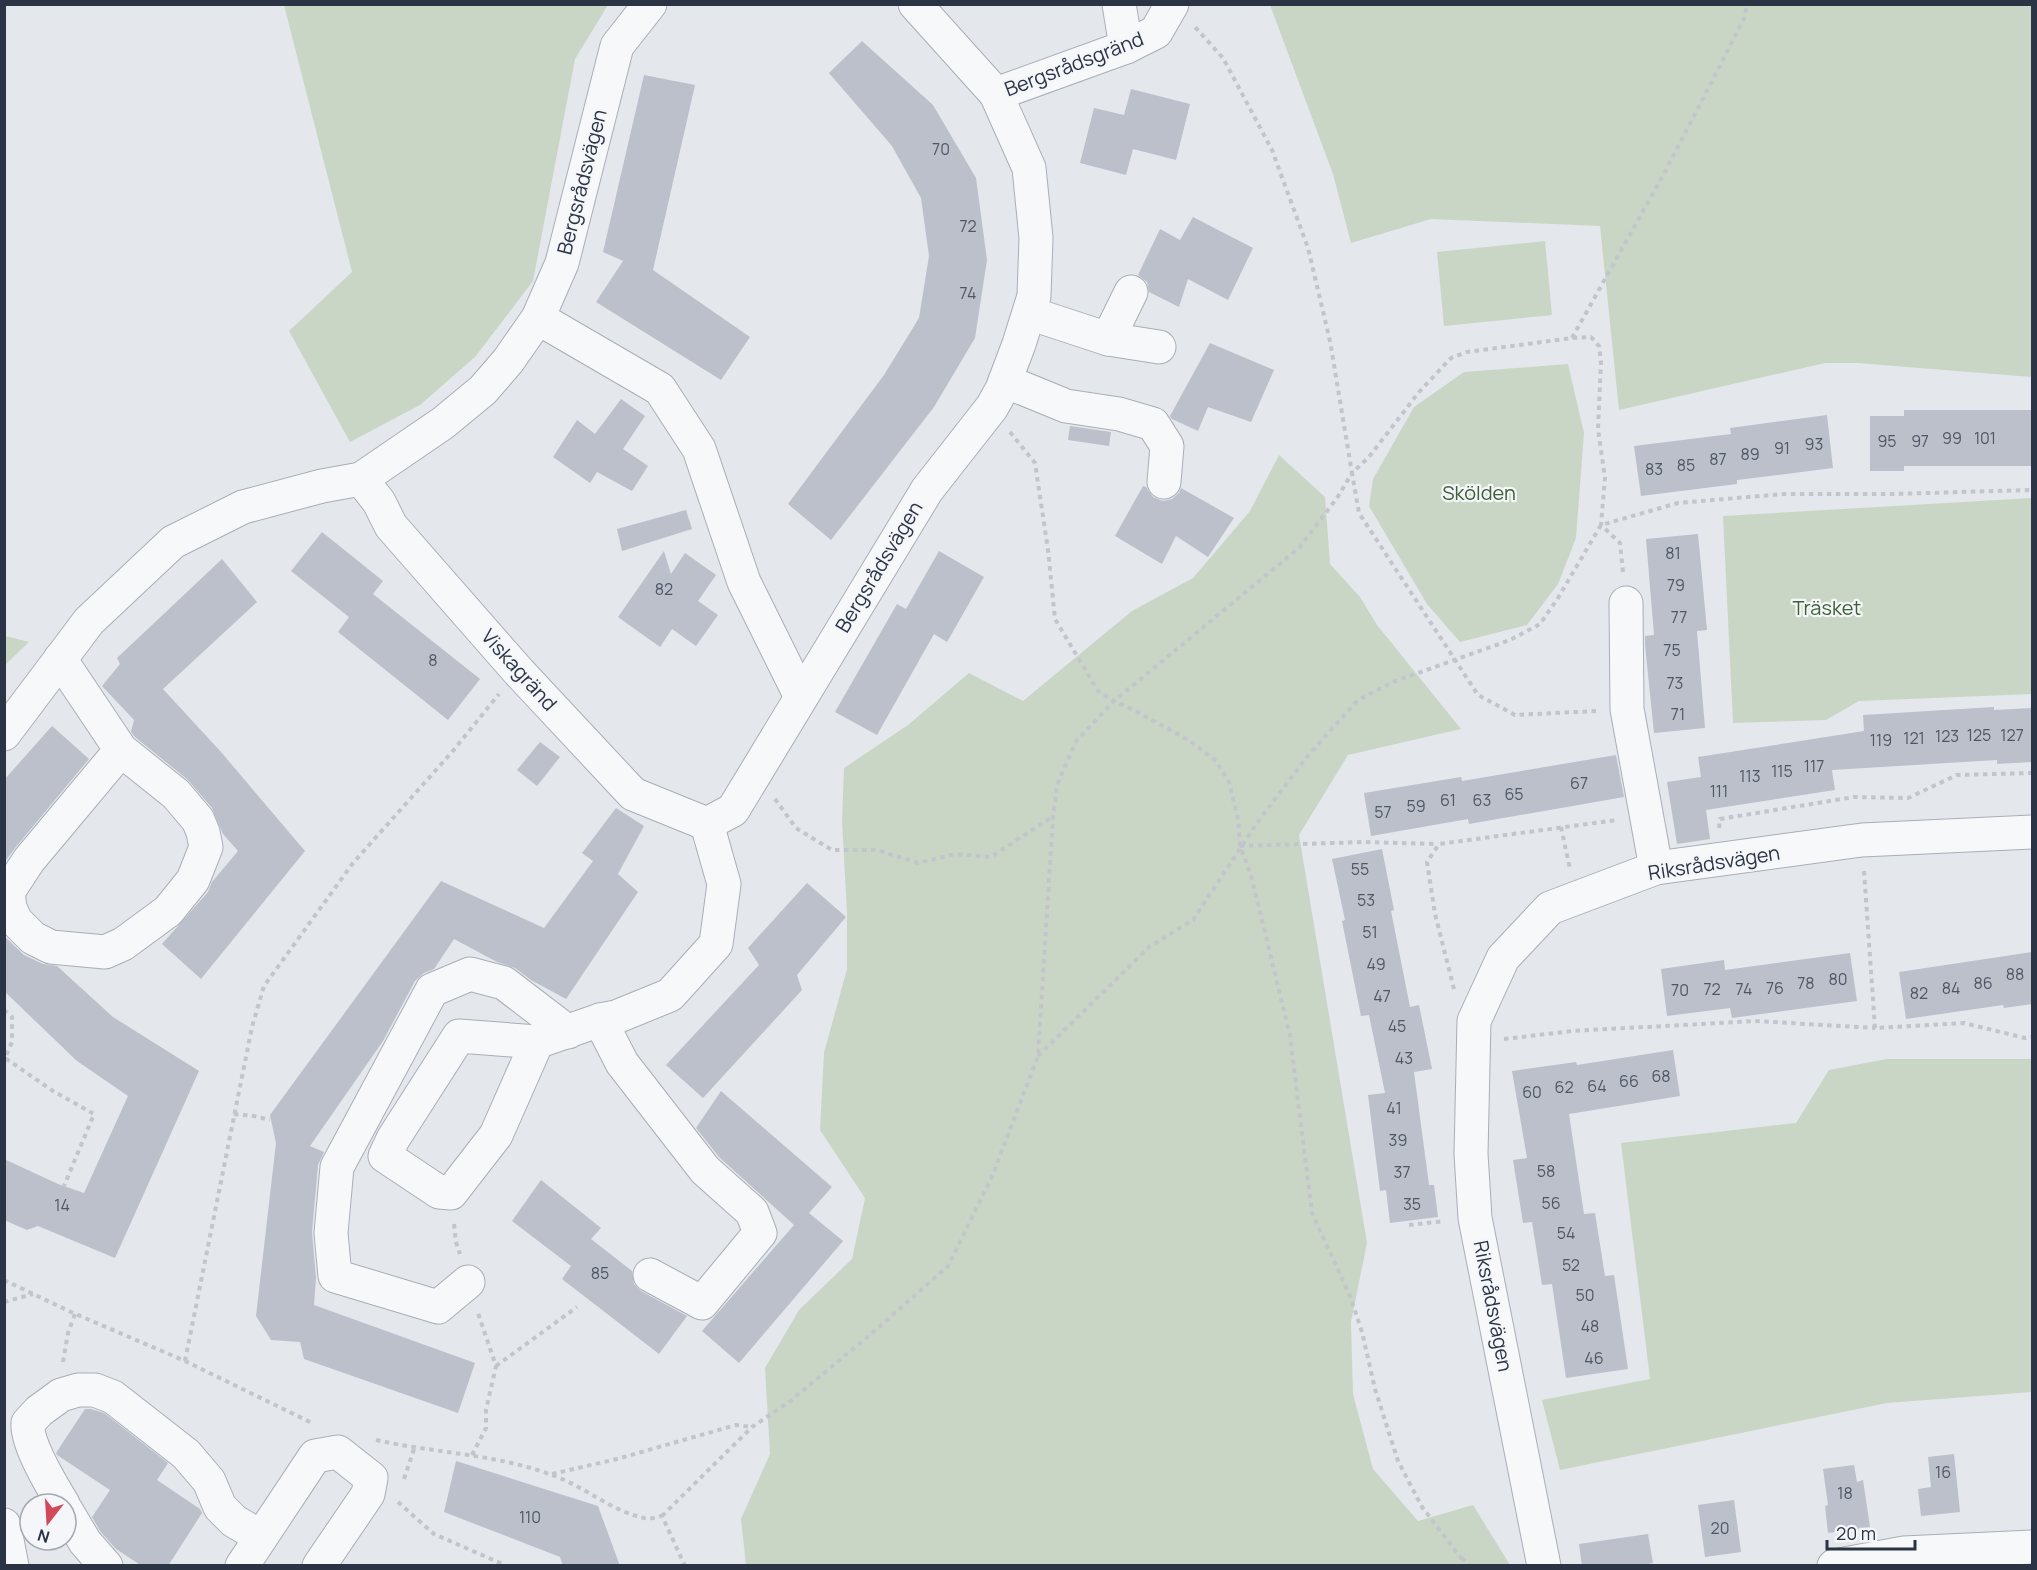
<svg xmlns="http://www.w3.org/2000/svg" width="2037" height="1570" font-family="Manrope,sans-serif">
  <rect width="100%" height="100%" fill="#e4e7ec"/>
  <g fill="#c9d6c5">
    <polygon points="284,5 608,5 575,59 533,281 475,357 420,405 350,442 289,331 352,272"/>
    <polygon points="1270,5 2032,5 2032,377 1857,363 1825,363 1619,410 1600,226 1431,219 1351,243 1333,174"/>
    <polygon points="1545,241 1552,315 1444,326 1437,252"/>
    <polygon points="1568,364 1584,433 1576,538 1558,584 1527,625 1460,642 1427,604 1369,506 1373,479 1414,407 1464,372"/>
    <polygon points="1279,455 1325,497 1330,564 1360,597 1377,625 1461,729 1348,755 1299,835 1367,1243 1351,1322 1353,1394 1373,1469 1418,1521 1473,1505 1510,1565 746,1565 741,1519 770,1454 765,1368 799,1310 852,1259 865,1198 820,1130 824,1053 847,969 847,913 842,821 844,768 908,725 969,673 1023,701 1132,611 1193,578 1250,511"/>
    <polygon points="2032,498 2032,694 1859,701 1826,720 1733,723 1723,516"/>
    <polygon points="5,636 29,642 5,665 4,636"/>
    <polygon points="1887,1059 2032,1059 2032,1392 1887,1403 1560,1470 1542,1400 1650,1379 1621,1143 1796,1123 1829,1070"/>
  </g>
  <g fill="#bbc0ca">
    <polygon points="862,41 933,105 976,178 987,260 975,338 934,407 831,540 788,504 884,375 919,318 929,256 921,198 892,146 829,73"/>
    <polygon points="644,75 695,85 653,270 750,337 721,380 596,302 623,261 603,252"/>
    <polygon points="1131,89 1190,104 1176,160 1133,149 1126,175 1080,163 1094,108 1124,115"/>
    <polygon points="1193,217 1253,248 1228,300 1188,279 1179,307 1149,292 1147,282 1138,275 1160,229 1180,240"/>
    <polygon points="1210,343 1274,370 1251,422 1208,407 1198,431 1172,419 1170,416"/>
    <polygon points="621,399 645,416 623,449 648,466 632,491 597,472 590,483 553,457 577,420 595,434"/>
    <polygon points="1904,410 2032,410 2032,466 1904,466 1904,471 1870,471 1870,416 1904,416"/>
    <polygon points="1827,415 1833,468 1737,480 1737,484 1641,496 1634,446 1731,434 1730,428"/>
    <polygon points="1070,426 1111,432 1109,446 1068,440"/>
    <polygon points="1143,486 1146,487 1153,497 1163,501 1172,499 1179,493 1181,488 1234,518 1208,557 1176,536 1162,564 1115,536"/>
    <polygon points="686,510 692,529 622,551 617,529"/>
    <polygon points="322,532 383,581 373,594 480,679 448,720 338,632 349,617 291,571"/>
    <polygon points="1698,534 1707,630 1697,631 1705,728 1654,733 1645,645 1645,636 1654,635 1646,539"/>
    <polygon points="664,551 671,574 685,553 716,575 698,601 718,615 696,646 672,629 660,647 618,617"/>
    <polygon points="939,551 984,577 947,642 934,634 877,735 835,712 897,604 906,609"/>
    <polygon points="222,559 257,602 163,689 221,752 305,851 201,979 162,944 208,892 212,882 238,851 223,834 212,808 188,780 135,737 131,732 134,720 102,686 120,664 117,658"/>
    <polygon points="1994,707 1994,710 2032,708 2032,762 1997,764 1997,760 1832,770 1835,790 1706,810 1710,839 1677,844 1667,782 1701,777 1698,757 1864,731 1863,715"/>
    <polygon points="52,726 89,759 15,848 4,863 4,780"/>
    <polygon points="540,742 560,757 537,786 517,770"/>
    <polygon points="1616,755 1624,797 1469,824 1468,819 1371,836 1364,793 1461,777 1462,781"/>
    <polygon points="616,808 644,826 618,874 638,892 566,999 531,980 515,968 497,962 454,939 434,969 424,973 415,981 383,1041 310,1146 324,1152 318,1165 312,1232 316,1278 314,1305 475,1363 458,1413 304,1359 300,1342 271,1340 256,1316 276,1143 270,1115 441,881 544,928 593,861 582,853"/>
    <polygon points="1382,849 1394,910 1391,911 1410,1007 1419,1005 1432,1069 1414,1072 1429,1185 1434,1185 1438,1217 1390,1223 1386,1190 1380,1191 1368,1095 1385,1093 1369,1015 1361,1016 1342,921 1345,920 1332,859"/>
    <polygon points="807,883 846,917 797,975 802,990 703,1098 666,1065 759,965 748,948"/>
    <polygon points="4,936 24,955 43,964 57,966 113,1017 199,1071 115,1258 38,1226 27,1230 4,1220 4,1159 58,1184 84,1193 128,1096 77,1061 4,991"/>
    <polygon points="2032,952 2032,1004 2004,1008 2003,1005 1906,1019 1899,972"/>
    <polygon points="1850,953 1857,1001 1732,1018 1730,1008 1667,1016 1661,969 1724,960 1725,970"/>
    <polygon points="1673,1050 1680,1096 1569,1114 1584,1214 1595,1213 1605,1276 1614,1275 1628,1369 1566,1378 1552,1284 1542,1285 1532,1222 1523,1223 1513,1160 1527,1158 1512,1071 1576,1062 1577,1065"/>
    <polygon points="721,1091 832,1187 809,1213 843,1241 739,1363 702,1331 794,1225 719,1157 696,1128"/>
    <polygon points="541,1180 601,1228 591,1239 632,1271 634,1284 641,1291 687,1316 659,1354 562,1279 571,1266 512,1221"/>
    <polygon points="85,1409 91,1409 104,1413 168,1463 157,1480 200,1509 202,1513 168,1566 142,1566 116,1549 100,1531 92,1517 110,1490 57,1455 56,1453"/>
    <polygon points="1954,1454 1960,1512 1921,1516 1918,1489 1931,1487 1928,1457"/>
    <polygon points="456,1461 598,1506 620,1566 563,1566 560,1557 444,1512"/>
    <polygon points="1854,1465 1857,1482 1863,1480 1870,1527 1828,1533 1825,1506 1828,1505 1823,1469"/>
    <polygon points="1734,1500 1741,1552 1705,1557 1698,1505"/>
    <polygon points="1648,1534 1653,1563 1638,1566 1582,1566 1579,1544"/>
  </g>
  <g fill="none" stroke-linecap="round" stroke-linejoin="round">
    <g stroke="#a9aeb7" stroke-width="35">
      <g id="minor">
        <polyline points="1119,4 1126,47"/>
        <polyline points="996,94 1126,47 1156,32 1172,4"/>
        <polyline points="1029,313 1108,339 1159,347"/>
        <polyline points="538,318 660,389 699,449 744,582 801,697"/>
        <polyline points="1108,339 1131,292"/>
        <polyline points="1005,381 1066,406 1119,414 1153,424 1167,446 1164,482"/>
        <polyline points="361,479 379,502 391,526 519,672 633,794 707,824"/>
        <polyline points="1626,603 1627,709 1656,868"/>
        <polyline points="60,659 121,750 176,794 198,820 203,832 206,847 193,880 168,911 123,944 105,952 51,947 33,938 16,921 10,908 8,892 29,860 121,750"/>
        <polyline points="4,734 89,621 173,542 243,507 322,486 361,479 443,423 483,390 508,361 538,318 562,263 617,46 650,4"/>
        <polyline points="600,1020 622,1063 705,1170 752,1212 760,1233 702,1303 650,1275"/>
        <polyline points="537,1042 496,1135 451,1193 439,1192 385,1156 393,1139 459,1036 537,1042 600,1020 616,1017 670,995 716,944 724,884 707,824 733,810 927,490 992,407 1002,389 1019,344 1034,296 1036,238 1029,168 996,94 915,4"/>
        <polyline points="468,1282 438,1307 335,1276 331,1233 337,1167 432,990 470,974 504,983 568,1032"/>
        <path d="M 63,1504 C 52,1486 26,1443 28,1423 L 39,1411 L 61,1395 L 78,1390 L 95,1390 L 113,1397 L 186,1454 L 209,1481 L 220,1507 L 234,1521 L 261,1537"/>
        <polyline points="66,1510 85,1542 106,1566"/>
        <polyline points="4,1525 12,1566"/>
        <polyline points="242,1566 315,1456 338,1452 371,1478 368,1494 319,1566"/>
        <polyline points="1544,1566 1475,1218 1471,1154 1474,1021 1503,958 1550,908 1656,868 1862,840 2032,832"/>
        <polyline points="1834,1566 1904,1553 2032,1547"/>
      </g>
    </g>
    <g stroke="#c2c5cb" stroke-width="4" stroke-dasharray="4.5 4.5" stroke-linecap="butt">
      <polyline points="1572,338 1666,170 1744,19 1747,4"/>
      <polyline points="1010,432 1035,463 1048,550 1055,619 1098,691 1114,701 1134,710 1190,741 1216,761 1229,782 1238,819 1240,846 1251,875 1290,1036 1312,1213 1350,1296 1362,1332 1375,1389 1398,1461 1422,1507 1461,1558 1461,1566"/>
      <polyline points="1596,711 1515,715 1478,695 1359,513 1352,473 1369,457 1419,392 1451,358 1467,352 1572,338 1591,337 1599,346 1601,362 1598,429 1605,478 1601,525 1620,543 1623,572"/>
      <polyline points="775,799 796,828 832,850 877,850 918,863 955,854 991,857 1052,817"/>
      <polyline points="1561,827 1570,869"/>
      <polyline points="1719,828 1720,819 1854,797 1908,798 1957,775 2032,773"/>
      <polyline points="1240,846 1363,842 1438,844"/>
      <polyline points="1864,871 1875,1028 1964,1023 2025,1038 2032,1037"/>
      <polyline points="1454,989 1435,914 1427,862 1439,844 1617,820"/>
      <polyline points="4,1010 12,1017 12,1042 5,1058 53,1091 94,1114 64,1186"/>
      <polyline points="1504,1039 1572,1031 1755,1021 1875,1028"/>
      <polyline points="1038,1056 1149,947 1193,920 1257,823 1306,758 1358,700 1393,682 1510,640 1540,624 1558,598 1601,525 1678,503 1784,494 1891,494 2032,490"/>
      <polyline points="234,1114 254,1116 270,1120"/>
      <polyline points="454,1224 456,1242 460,1254"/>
      <polyline points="1409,1225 1444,1221"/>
      <polyline points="4,1280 71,1312 185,1361 314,1424"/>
      <polyline points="4,1302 33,1294"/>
      <polyline points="185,1361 252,1027 264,986 353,863 452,752 499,694"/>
      <polyline points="63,1362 68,1333 75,1314"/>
      <polyline points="496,1366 577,1307"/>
      <path d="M 376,1440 C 434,1453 496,1454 552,1475 C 584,1486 611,1511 644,1518 C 649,1520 656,1517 662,1516 L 685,1566"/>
      <polyline points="472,1455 486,1428 486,1410 496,1366 478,1313"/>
      <polyline points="552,1474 617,1459 736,1425 752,1427"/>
      <polyline points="404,1479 414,1449"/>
      <polyline points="398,1502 434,1534 507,1566"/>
      <polyline points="662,1516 752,1427 789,1402 870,1335 948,1266 991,1179 1038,1056 1053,817 1057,785 1076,741 1114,701 1299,548 1337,498 1352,473 1330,341 1308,248 1272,150 1223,58 1195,27"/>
      <polyline points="1462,1558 1471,1566"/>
    </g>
    <use href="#minor" stroke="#f7f8fa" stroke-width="33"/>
  </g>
  <g text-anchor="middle" stroke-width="4.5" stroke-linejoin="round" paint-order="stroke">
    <g font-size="16" fill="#4f5766">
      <text x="941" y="155">70</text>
      <text x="968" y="232">72</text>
      <text x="968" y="299">74</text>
      <text x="1952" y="444">99</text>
      <text x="1985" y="444">101</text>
      <text x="1887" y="447">95</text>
      <text x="1920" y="447">97</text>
      <text x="1814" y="450">93</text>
      <text x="1782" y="454">91</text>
      <text x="1750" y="460">89</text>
      <text x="1718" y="465">87</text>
      <text x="1686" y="471">85</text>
      <text x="1654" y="475">83</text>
      <text x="1673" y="559">81</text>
      <text x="1676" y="591">79</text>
      <text x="664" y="595">82</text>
      <text x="1679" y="623">77</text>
      <text x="1672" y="656">75</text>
      <text x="433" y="666">8</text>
      <text x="1675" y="689">73</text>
      <text x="1678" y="720">71</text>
      <text x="1979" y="741">125</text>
      <text x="2012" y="741">127</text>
      <text x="1947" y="742">123</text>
      <text x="1914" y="744">121</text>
      <text x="1881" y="746">119</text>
      <text x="1814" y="772">117</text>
      <text x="1782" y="777">115</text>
      <text x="1750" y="782">113</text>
      <text x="1579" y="789">67</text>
      <text x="1719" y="797">111</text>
      <text x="1514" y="800">65</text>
      <text x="1448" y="806">61</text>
      <text x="1482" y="806">63</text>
      <text x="1416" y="812">59</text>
      <text x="1383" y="818">57</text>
      <text x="1360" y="875">55</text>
      <text x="1366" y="906">53</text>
      <text x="1370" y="938">51</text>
      <text x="1376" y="970">49</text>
      <text x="2015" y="980">88</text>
      <text x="1838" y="985">80</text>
      <text x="1806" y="989">78</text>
      <text x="1983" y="989">86</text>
      <text x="1775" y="994">76</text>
      <text x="1951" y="994">84</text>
      <text x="1712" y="995">72</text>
      <text x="1744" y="995">74</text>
      <text x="1680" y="996">70</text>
      <text x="1919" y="999">82</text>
      <text x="1382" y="1002">47</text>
      <text x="1397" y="1032">45</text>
      <text x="1404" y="1064">43</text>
      <text x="1661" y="1082">68</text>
      <text x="1629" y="1087">66</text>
      <text x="1597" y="1092">64</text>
      <text x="1564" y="1093">62</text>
      <text x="1532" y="1098">60</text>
      <text x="1394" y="1114">41</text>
      <text x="1398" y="1146">39</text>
      <text x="1546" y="1177">58</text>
      <text x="1402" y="1178">37</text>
      <text x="1551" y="1209">56</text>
      <text x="1412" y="1210">35</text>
      <text x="62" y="1211">14</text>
      <text x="1566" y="1239">54</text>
      <text x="1571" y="1271">52</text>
      <text x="600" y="1279">85</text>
      <text x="1585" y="1301">50</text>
      <text x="1590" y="1332">48</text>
      <text x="1594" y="1364">46</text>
      <text x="1943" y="1478">16</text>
      <text x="1845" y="1499">18</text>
      <text x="530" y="1523">110</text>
      <text x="1720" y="1534">20</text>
    </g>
    <g font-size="20" fill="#2b3445" stroke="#f4f6f9">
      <text transform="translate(1074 64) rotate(-21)" y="7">Bergsrådsgränd</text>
      <text transform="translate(582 182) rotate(-76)" y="7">Bergsrådsvägen</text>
      <text transform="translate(879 567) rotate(-59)" y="7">Bergsrådsvägen</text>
      <text transform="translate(519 670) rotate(48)" y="7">Viskagränd</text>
      <text transform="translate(1714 863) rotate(-9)" y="7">Riksrådsvägen</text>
      <text transform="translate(1493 1306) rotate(79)" y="7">Riksrådsvägen</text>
    </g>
    <g font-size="20" fill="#3f6138" stroke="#f4f6f9">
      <text x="1479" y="500">Skölden</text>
      <text x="1827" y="615">Träsket</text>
    </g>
  </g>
  <rect width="2037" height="1570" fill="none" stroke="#2b3445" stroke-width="12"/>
  <g transform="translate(48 1522) rotate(197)"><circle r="28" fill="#f4f6f9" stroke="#a4a8b1" stroke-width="1.5"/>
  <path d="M0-4.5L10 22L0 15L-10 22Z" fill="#d1495b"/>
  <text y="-9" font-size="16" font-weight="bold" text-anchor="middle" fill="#2b3445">N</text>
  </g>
  <path d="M1827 1540v9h88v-9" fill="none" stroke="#2b3445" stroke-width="3"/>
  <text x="1836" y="1540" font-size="18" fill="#2b3445" stroke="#f4f6f9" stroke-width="4.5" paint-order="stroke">20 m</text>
</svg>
